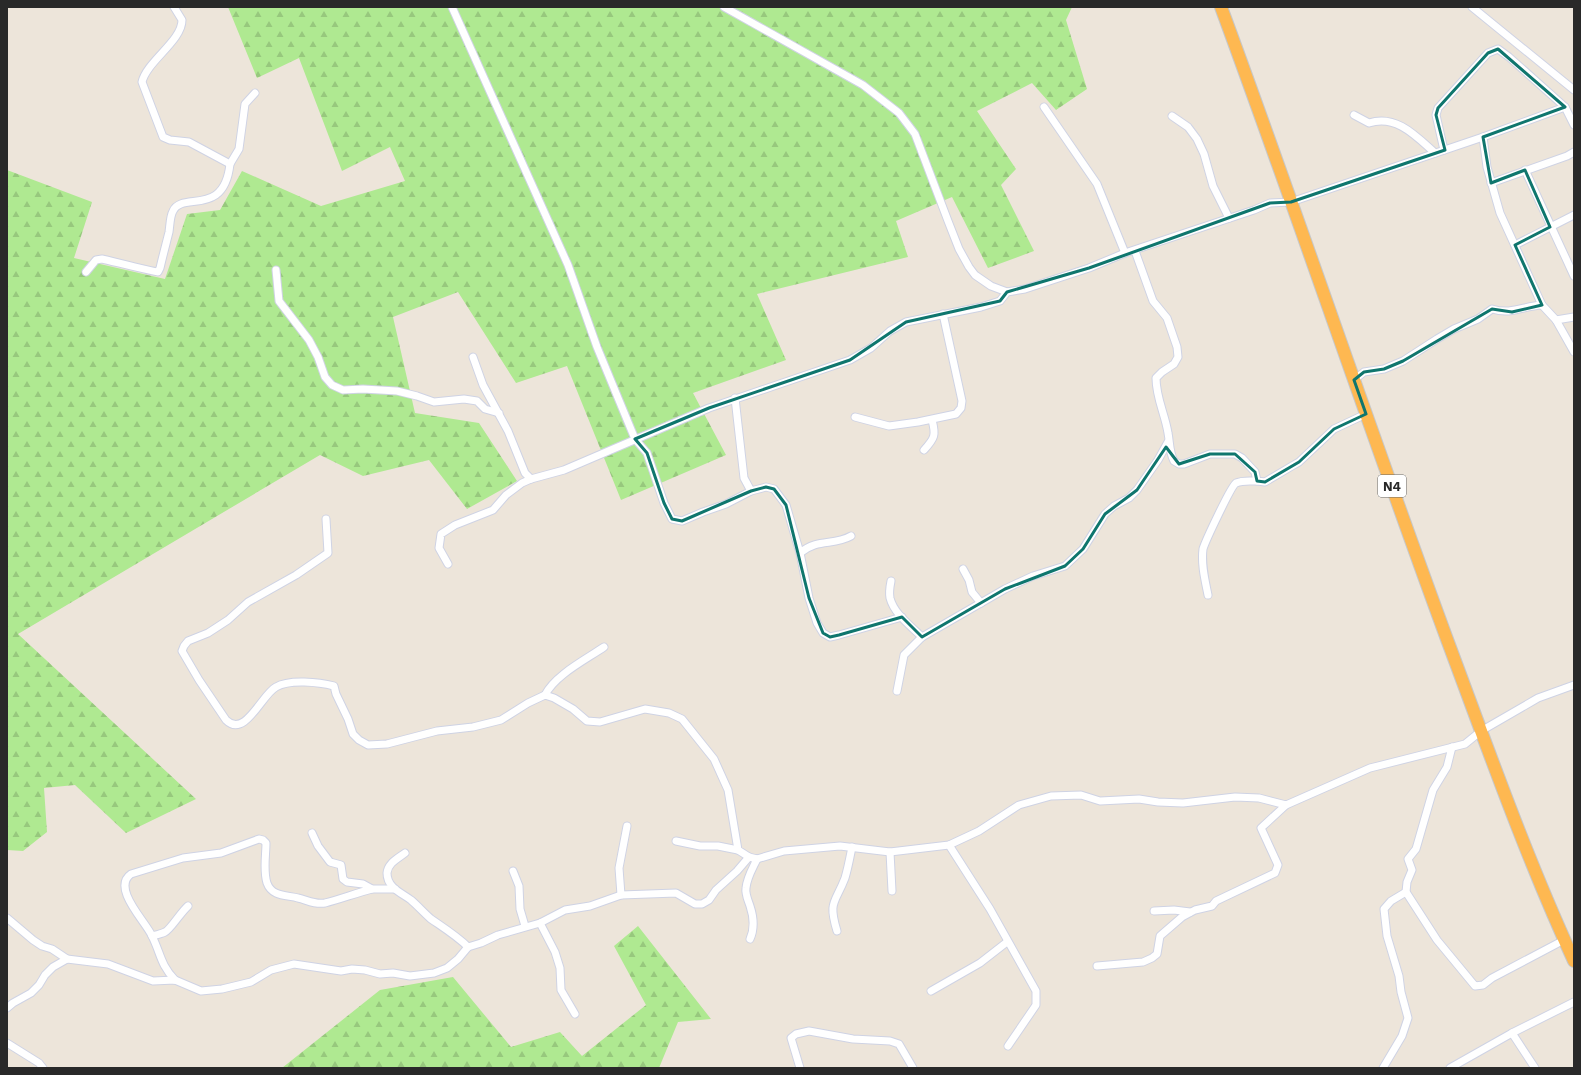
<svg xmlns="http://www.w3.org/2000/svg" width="1581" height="1075" font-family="'Work Sans',sans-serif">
  <defs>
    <pattern id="forest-firs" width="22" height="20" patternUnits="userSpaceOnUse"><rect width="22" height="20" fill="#afe991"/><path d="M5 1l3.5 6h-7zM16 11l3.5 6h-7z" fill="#97c87d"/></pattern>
  </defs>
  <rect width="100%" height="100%" fill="#ede5da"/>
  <g fill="url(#forest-firs)">
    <polygon points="228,7 1072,7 1066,20 1087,89 1056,110 1032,83 977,111 1016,169 1001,185 1034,251 988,268 952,197 896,221 908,257 757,294 786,360 693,393 726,455 621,500 567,366 516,383 458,292 393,317 415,413 479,423 517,481 467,509 429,460 363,476 320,455 18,634 196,799 126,833 75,785 44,788 47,832 23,851 7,850 7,170 92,202 74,258 165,279 187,214 220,210 242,171 321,206 405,181 390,147 342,171 299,58 257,78"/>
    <polygon points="638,926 711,1019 678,1022 659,1068 282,1068 380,990 453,977 511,1047 560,1032 582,1056 646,1005 614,946"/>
  </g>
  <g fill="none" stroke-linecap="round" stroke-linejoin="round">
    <g stroke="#cfd3e4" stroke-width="9">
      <g id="minor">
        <path d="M 174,7 L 182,20 C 182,41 147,61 142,82 L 163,137 L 170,140 L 189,142 L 230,164 L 239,149 L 245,104 L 255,93"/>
        <polyline points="452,7 568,265 597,347 635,439 647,453 664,503 672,519 682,521 703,512 726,504 751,491"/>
        <polyline points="724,7 863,85 899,113 915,134 948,221 959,249 969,267 975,275 991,286 1007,292"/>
        <polyline points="1472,7 1574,90"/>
        <polyline points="1044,107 1097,184 1125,253"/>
        <path d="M 1354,115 L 1369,123 C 1396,114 1416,136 1435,153"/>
        <polyline points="1172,116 1188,127 1197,139 1204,154 1213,186 1229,218"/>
        <polyline points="1483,137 1487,167 1500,213 1542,305 1556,320 1574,352"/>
        <polyline points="1444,150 1436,115 1438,108 1488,53 1498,49 1509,57 1565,107 1574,125"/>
        <polyline points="1525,170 1574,276"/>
        <polyline points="1491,183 1567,156 1574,152"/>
        <polyline points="1515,245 1574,215"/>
        <path d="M 1135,251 L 1153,301 L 1167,318 L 1177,347 L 1178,357 L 1174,364 L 1162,372 L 1156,378 C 1156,398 1165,414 1168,433 C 1170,443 1169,452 1174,461 L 1179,464 L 1184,464 L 1210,454 L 1235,454 L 1242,458 L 1255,472 L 1257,481 L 1265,482 L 1292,466 L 1299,462 L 1334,429 L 1366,414"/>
        <polyline points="276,270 279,301 309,340 318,357 325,377 332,385 343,390 363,389 397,391 417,396 434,402 464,399 477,401 485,409 499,413"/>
        <path d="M 86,272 L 96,260 L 102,259 C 111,261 154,272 158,272 L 160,268 C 163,255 166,244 169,232 C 170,225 170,216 173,211 C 182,191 224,218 230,164"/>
        <polyline points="1556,320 1574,317"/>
        <polyline points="473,357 483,385 508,431 525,473 531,479"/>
        <path d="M 1354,380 L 1364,372 L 1384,369 L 1403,361 L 1437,339 L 1454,329 L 1478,319 L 1492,309 C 1512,315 1523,306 1542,305"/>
        <polyline points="735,398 744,478 751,491 766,487 774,489 786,505 800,553 809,598 817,623 823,633 830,637 839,635 902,617"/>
        <polyline points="855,417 889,426 918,422 956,414 961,408 962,401 943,314"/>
        <path d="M 924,450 C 935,438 936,435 932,420"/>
        <path d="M 326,519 L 328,553 L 296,575 L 248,602 L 228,620 L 208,633 L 188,641 L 184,646 L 182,651 L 199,680 L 226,720 C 245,739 262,694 276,687 C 289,679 319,682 334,686 L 336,694 L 348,719 L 353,734 L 359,740 L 368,745 L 387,744 L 437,731 L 473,727 L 501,720 L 528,703 L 545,695 L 554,698 L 573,709 L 587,721 L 600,722 L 645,709 L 669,713 L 682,719 L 714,759 L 728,790 L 738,850 L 749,857 L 757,859 L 784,851 L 840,846 L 890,852 L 949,845 L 979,831 L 1019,805 L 1051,796 L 1081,795 L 1100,801 L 1139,799 L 1158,802 L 1183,803 L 1235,797 L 1259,798 L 1286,805 L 1370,768 L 1465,744 L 1481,731 L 1538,698 L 1574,685"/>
        <path d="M 800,553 C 818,538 833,546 851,536"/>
        <polyline points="448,564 439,548 441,534 455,525 493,510 506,495 522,483 531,479 564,470 709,408 850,360 871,348 890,331 906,322 981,307 1000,301 1007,292 1025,289 1089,268 1125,253 1254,210 1270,203 1291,202 1483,137 1565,107"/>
        <polyline points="963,569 969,580 972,592 981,603"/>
        <path d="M 891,581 C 890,586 889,593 890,598 C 894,614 911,626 922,637"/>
        <path d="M 1208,595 C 1205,580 1201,564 1203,549 C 1205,542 1231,486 1236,483 C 1242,480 1250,481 1257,481"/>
        <polyline points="897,691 904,655 922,637 1005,589 1033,576 1065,566 1083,549 1105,514 1114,506 1129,498 1137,490 1158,460 1168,442"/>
        <path d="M 545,695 C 555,675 585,660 604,647"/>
        <polyline points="1452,747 1447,767 1433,790 1416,849 1408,859 1412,870 1407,882 1406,892 1437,940 1475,986 1483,985 1492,978 1564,940"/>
        <polyline points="312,833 318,846 330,862 341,865 343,879 347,882 363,884 372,889 395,889"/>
        <polyline points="676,841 700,846 718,846 738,850"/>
        <polyline points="949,845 990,909 1036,991 1036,1005 1008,1046"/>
        <polyline points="890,852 892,891"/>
        <path d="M 405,853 C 397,859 388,863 387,873 C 387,888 402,893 411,900 C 418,906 424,913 431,919 C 444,928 457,936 468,947"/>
        <polyline points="513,871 519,886 520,909 525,926"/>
        <polyline points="621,895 619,868 627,826"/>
        <polyline points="1154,911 1174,910 1190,912"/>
        <polyline points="7,918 33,940 42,946 52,949 67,959"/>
        <polyline points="540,923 555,952 560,968 561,990 575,1014"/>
        <path d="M 837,931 C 828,901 835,904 845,878 C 848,868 850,857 852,847"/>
        <path d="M 152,936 C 156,935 161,934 165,932 C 170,930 181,912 188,906"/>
        <path d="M 750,939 C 755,928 754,918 750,906 C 748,900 745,894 746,888 C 747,877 753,868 757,859"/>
        <polyline points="1097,966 1143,962 1152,958 1157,954 1160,936 1182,917 1195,910 1212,906 1216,901 1275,873 1278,865 1261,828 1286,805"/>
        <path d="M 175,980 C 160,964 161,954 152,936 C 146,922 111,888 131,874 L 183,858 L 221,853 L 259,839 L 263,840 L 266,843 C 266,855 263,871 267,883 C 272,897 287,895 298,898 C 307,900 315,905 325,903 C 341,899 356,893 372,889"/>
        <polyline points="931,991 980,963 1007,942"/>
        <polyline points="7,1008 13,1003 31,993 39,985 45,975 53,967 67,959 108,964 153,981 175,980 201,991 222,989 251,982 271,970 294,964 341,971 352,969 365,970 380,974 393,973 410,976 434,973 447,968 458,959 468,947 481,943 498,935 540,923 565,910 590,906 621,895 676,893 695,904 702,904 709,900 716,890 737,871 749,857"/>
        <polyline points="1512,1033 1535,1068"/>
        <polyline points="7,1043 39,1063 43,1068"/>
        <polyline points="800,1068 791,1038 796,1034 809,1031 853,1039 890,1041 899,1044 913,1068"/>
        <polyline points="1383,1068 1402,1036 1408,1018 1401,992 1399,976 1387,936 1384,909 1391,901 1406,892"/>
        <polyline points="1450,1068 1512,1033 1574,1002"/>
      </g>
    </g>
    <g stroke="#c7c7c7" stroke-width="14">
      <path id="trunk" d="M 1221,7 C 1299,218 1370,431 1448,642 C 1488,749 1526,857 1574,961"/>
    </g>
    <use href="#minor" stroke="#fff" stroke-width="7"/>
    <use href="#trunk" stroke="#feb851" stroke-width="12"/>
  </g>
  <path fill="none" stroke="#0f766e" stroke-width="3" stroke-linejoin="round" d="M 1498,49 L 1565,107 L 1483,137 L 1491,183 L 1525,170 L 1550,227 L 1515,245 L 1542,305 L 1512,312 L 1492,309 L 1403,361 L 1384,369 L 1364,372 L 1354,380 L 1366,414 L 1334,429 L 1299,462 L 1265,482 L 1257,481 L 1255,472 L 1235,454 L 1210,454 L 1179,464 L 1166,447 L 1137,490 L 1105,514 L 1083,549 L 1065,566 L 1005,589 L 922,637 L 902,617 L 839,635 L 830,637 L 823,633 L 809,598 L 786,505 L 774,489 L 766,487 L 751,491 L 682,521 L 672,519 L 664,503 L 647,453 L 635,439 L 709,408 L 850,360 L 906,322 L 1000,301 L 1007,292 L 1089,268 L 1270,203 L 1291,202 L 1445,150 L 1436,115 L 1438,108 L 1488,53 Z"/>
  <g text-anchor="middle" stroke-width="3.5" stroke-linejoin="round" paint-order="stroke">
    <rect fill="#fff" stroke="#696969" stroke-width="1" x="1378" y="475" width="28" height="22" rx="3"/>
    <g font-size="13" font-weight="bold" fill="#292929">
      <text x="1392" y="491">N4</text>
    </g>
  </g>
  <rect width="1581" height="1075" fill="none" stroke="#292929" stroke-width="16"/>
</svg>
